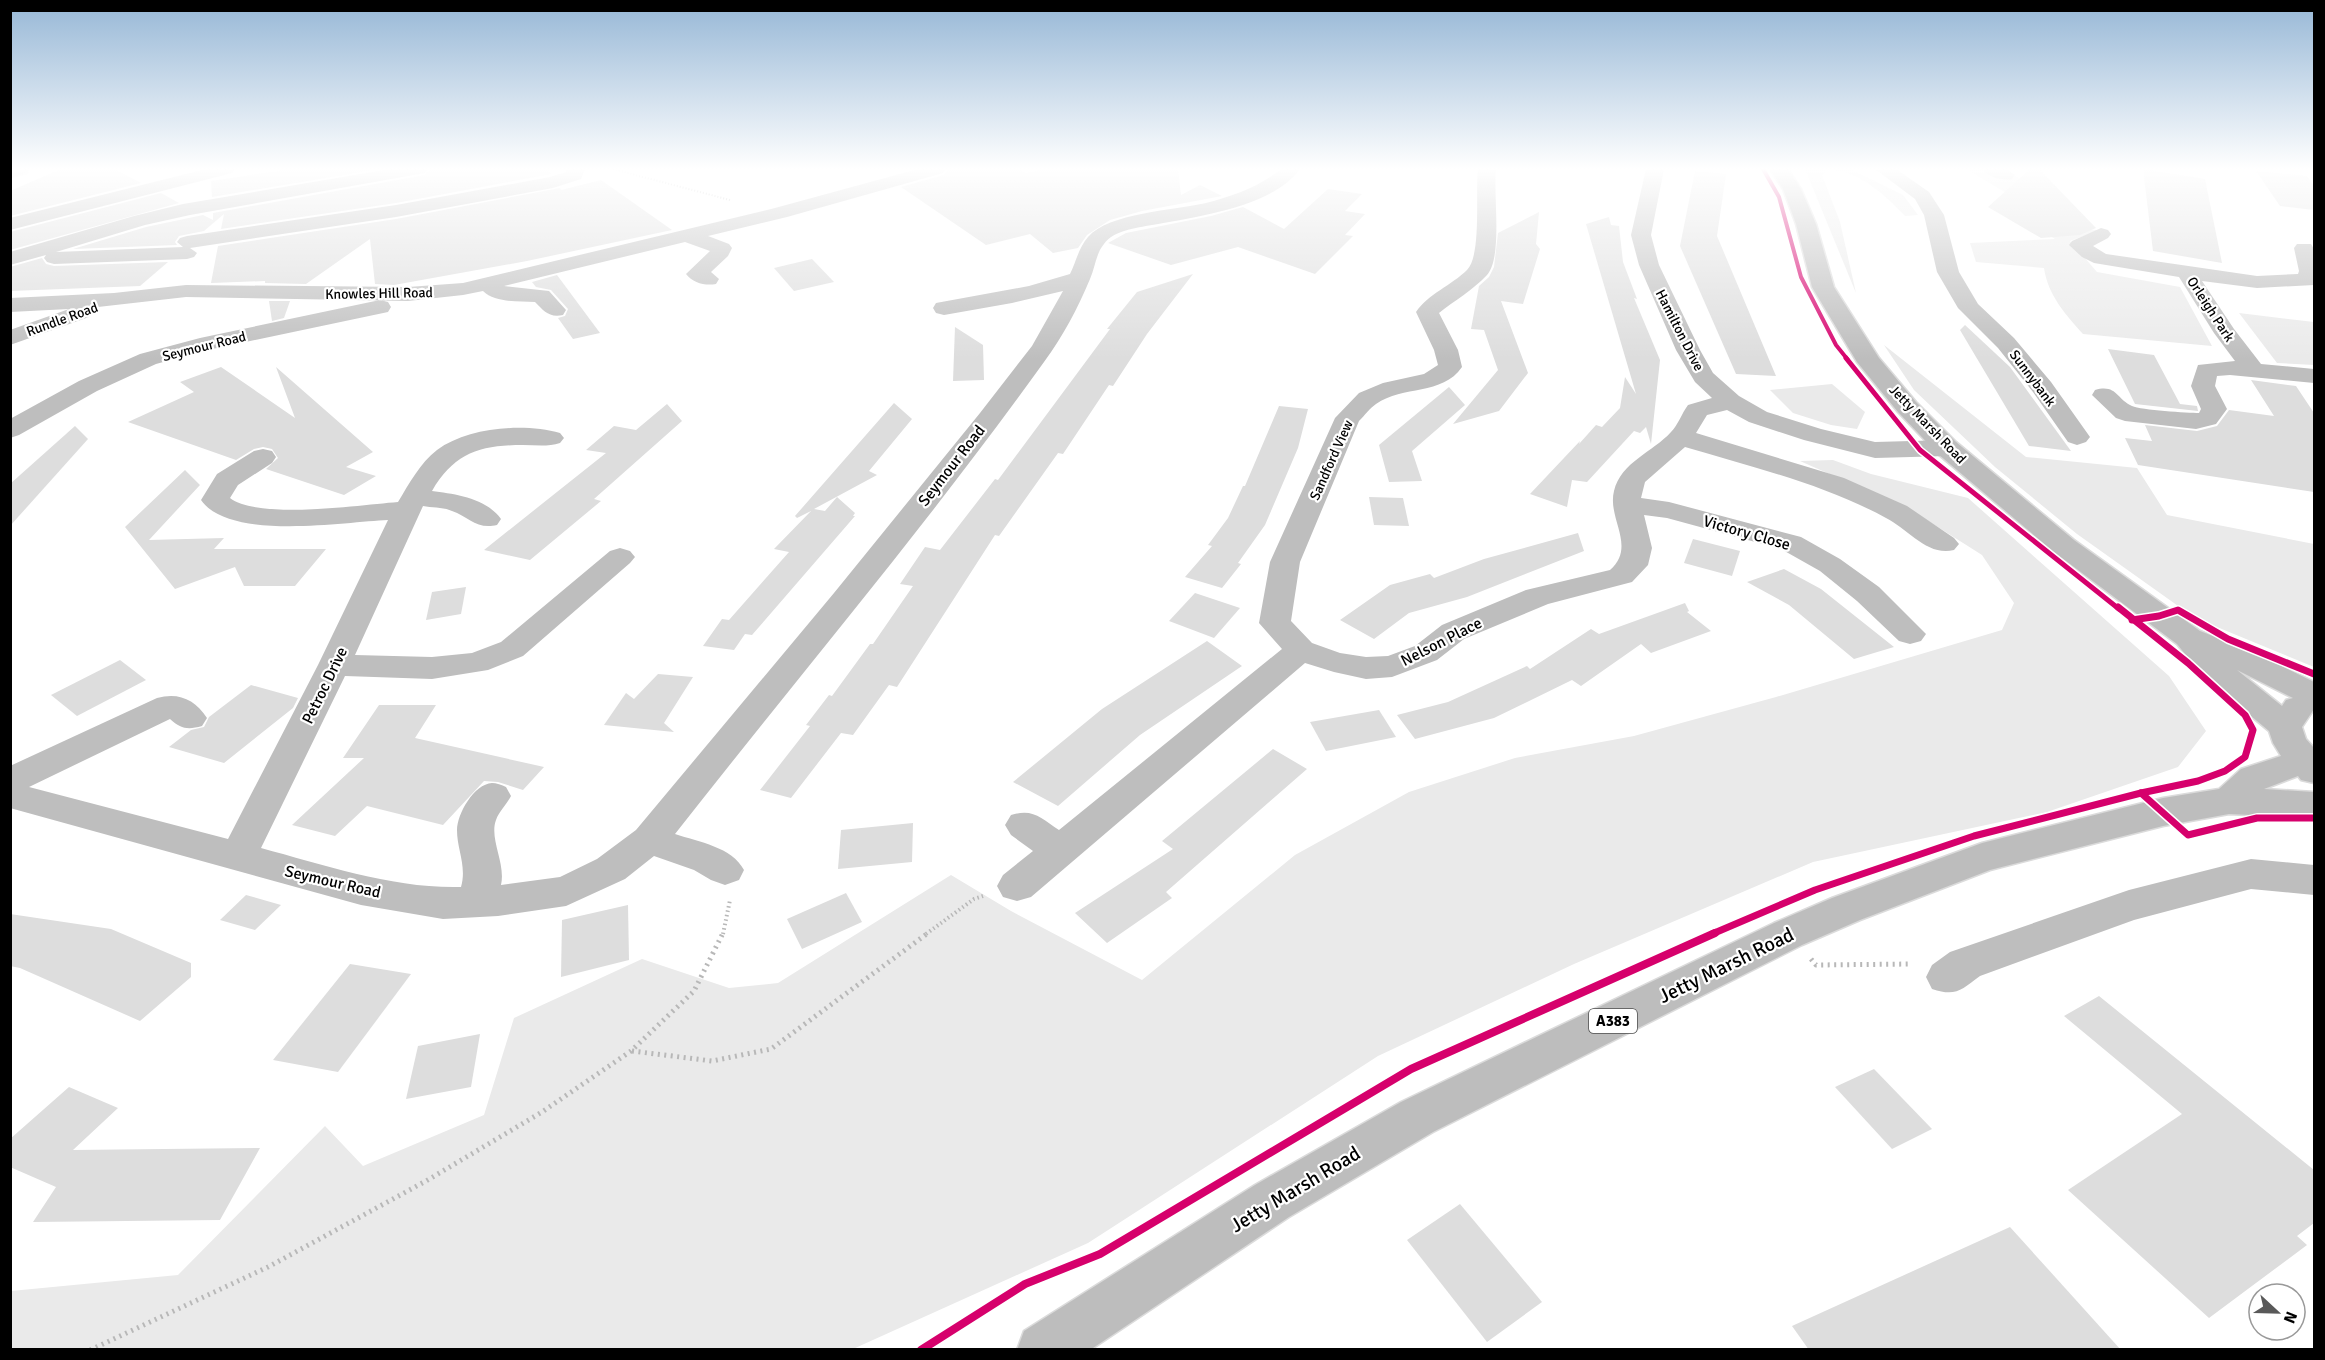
<svg xmlns="http://www.w3.org/2000/svg" width="2325" height="1360" font-family="Signika,sans-serif">
  <rect width="100%" height="100%" fill="#fff"/>
  <g fill="#eaeaea">
    <path d="M 1805,169 L 1850,169 L 1903,195 L 1918,215 L 1905,216 C 1884,194 1859,170 1827,170 L 1822,175 L 1840,222 L 1856,293 Z"/>
    <path d="M 1966,169 L 2001,169 L 2048,193 L 2068,229 L 2100,230 L 2070,241 L 2097,272 L 2180,287 L 2212,346 L 2083,334 C 2065,314 2048,295 2044,268 L 1976,262 L 1970,243 L 2055,239 L 2032,224 L 2020,201 Z"/>
    <polygon points="2239,313 2314,322 2314,365 2277,363"/>
    <polygon points="1884,345 2026,457 2137,468 2167,515 2314,544 2314,667 2195,618 2077,534 1995,467 1914,390"/>
    <polygon points="1832,384 1865,412 1857,429 1831,425 1793,413 1770,390"/>
    <polygon points="1833,460 1871,474 1968,498 2169,676 2206,731 2178,767 2047,812 1813,862 1574,964 1378,1056 1088,1243 853,1349 11,1350 11,1291 178,1275 325,1126 363,1166 484,1115 514,1018 642,959 729,988 778,983 951,875 1011,911 1142,980 1295,855 1409,792 1515,758 1634,736 1776,697 2002,630 2014,603 1982,555 1911,510 1800,461"/>
  </g>
  <g fill="#ddd">
    <polygon points="61,169 114,169 141,183 10,216 10,191"/>
    <polygon points="291,169 379,169 212,197 211,181"/>
    <polygon points="430,169 548,169 551,174 396,203 221,229 224,214 204,231 179,236 175,242 177,245 73,249 146,227 203,215 213,220 213,213 425,175"/>
    <polygon points="948,169 1019,169 1026,173 1044,169 1178,169 1181,195 1200,185 1222,196 1142,211 1110,220 1087,235 1078,248 1053,253 1030,234 986,245 901,187 944,175"/>
    <polygon points="2030,169 2039,169 2096,228 2080,235 2041,238 1988,207"/>
    <polygon points="2143,169 2205,179 2222,263 2153,251"/>
    <polygon points="1695,171 1726,174 1717,236 1776,376 1736,374 1680,246"/>
    <polygon points="2256,171 2307,176 2314,186 2314,210 2280,206"/>
    <polygon points="601,180 672,230 527,261 394,285 375,284 370,239 306,284 265,283 265,281 211,283 218,246 396,219 560,188 561,190"/>
    <polygon points="1328,189 1362,194 1345,211 1365,214 1345,235 1353,236 1315,274 1238,247 1171,265 1108,243 1126,233 1211,216 1243,207 1284,229"/>
    <polygon points="161,193 179,203 10,250 10,232"/>
    <polygon points="1539,212 1536,244 1540,249 1523,304 1501,301 1528,373 1499,411 1453,424 1498,370 1484,330 1471,329 1479,286 1489,277 1494,267 1498,233"/>
    <polygon points="1609,217 1611,225 1619,226 1623,262 1637,299 1634,298 1660,360 1651,444 1646,427 1640,433 1634,431 1587,482 1572,480 1567,507 1530,494 1580,441 1579,444 1596,425 1602,427 1620,408 1625,377 1636,394 1586,224"/>
    <polygon points="42,258 46,264 54,266 168,262 140,286 10,291 10,267"/>
    <polygon points="812,259 834,282 794,291 774,268"/>
    <polygon points="1193,274 1147,334 1113,386 1109,385 1063,454 1058,453 999,536 995,535 897,687 889,685 853,735 841,733 791,798 760,790 810,726 806,725 829,695 832,696 870,644 873,644 913,586 900,584 925,547 940,550 995,479 998,480 1110,329 1107,329 1137,292"/>
    <polygon points="557,275 600,333 573,339 558,318 565,316 568,309 551,290 536,287 532,282"/>
    <polygon points="269,301 290,301 284,318 272,321"/>
    <polygon points="1965,325 2010,367 2071,451 2029,446 1960,330"/>
    <polygon points="955,327 983,345 984,380 953,381"/>
    <polygon points="2108,349 2154,355 2180,404 2197,406 2198,411 2135,404"/>
    <polygon points="221,367 295,418 276,367 373,452 346,467 376,476 344,495 266,469 278,458 272,449 263,447 254,449 236,460 128,422 194,392 180,382"/>
    <polygon points="2251,380 2296,386 2314,413 2314,492 2138,465 2125,438 2152,441 2145,425 2197,431 2217,426 2229,410 2274,416"/>
    <polygon points="1449,387 1465,405 1412,451 1422,481 1389,482 1379,445"/>
    <polygon points="894,403 912,419 869,471 877,475 814,509 825,511 837,497 855,513 853,516 855,516 752,635 745,634 734,650 703,646 722,619 729,620 789,552 774,549 811,511 797,518 795,516"/>
    <polygon points="667,404 682,421 594,499 601,501 530,560 484,550 606,453 586,450 614,426 636,430"/>
    <polygon points="1279,406 1308,409 1298,448 1265,525 1238,563 1241,564 1222,588 1185,577 1212,546 1208,545 1228,518 1243,486 1245,486"/>
    <polygon points="75,426 88,439 10,526 10,484"/>
    <polygon points="185,470 200,485 149,540 224,538 214,549 326,549 295,586 244,586 235,567 175,589 125,527"/>
    <polygon points="1369,497 1403,498 1409,526 1374,525"/>
    <polygon points="1578,533 1584,551 1467,597 1409,613 1374,639 1340,620 1390,585 1430,574 1434,578 1484,559"/>
    <polygon points="1693,539 1740,551 1732,576 1684,563"/>
    <polygon points="1784,569 1821,589 1894,647 1854,659 1789,605 1747,582"/>
    <polygon points="466,587 461,614 426,620 432,592"/>
    <polygon points="1195,593 1240,608 1214,638 1169,621"/>
    <polygon points="1685,603 1689,611 1687,612 1711,631 1651,653 1641,644 1581,686 1572,680 1494,718 1415,739 1397,715 1448,702 1527,666 1530,669 1591,629 1599,634"/>
    <polygon points="1207,641 1242,666 1140,735 1058,806 1013,782 1102,709"/>
    <polygon points="120,660 146,680 77,716 51,695"/>
    <polygon points="658,674 693,677 664,723 674,732 604,725 626,693 634,699"/>
    <polygon points="251,685 298,698 293,708 224,763 169,747 191,730 204,727 209,717"/>
    <polygon points="379,705 436,705 415,738 544,767 523,790 498,782 484,781 443,825 367,806 335,836 292,825 364,758 343,758"/>
    <polygon points="1379,710 1396,737 1326,751 1310,722"/>
    <polygon points="1273,749 1307,769 1166,892 1172,898 1107,943 1075,913 1173,849 1162,841"/>
    <polygon points="913,823 912,862 838,869 841,830"/>
    <polygon points="846,893 862,922 802,949 787,919"/>
    <polygon points="246,895 281,905 255,930 220,920"/>
    <polygon points="628,905 629,960 561,977 562,920"/>
    <polygon points="10,914 111,929 191,963 191,977 140,1021 20,968 10,966"/>
    <polygon points="350,964 411,974 338,1072 273,1060"/>
    <polygon points="2099,996 2314,1170 2314,1223 2297,1236 2307,1245 2209,1318 2068,1190 2182,1114 2064,1016"/>
    <polygon points="480,1034 471,1087 406,1099 418,1046"/>
    <polygon points="1874,1069 1932,1129 1892,1149 1835,1087"/>
    <polygon points="69,1087 118,1108 73,1150 260,1148 220,1220 33,1222 56,1187 10,1167 10,1139"/>
    <polygon points="1460,1204 1542,1302 1487,1342 1407,1240"/>
    <polygon points="2010,1227 2121,1350 1809,1350 1792,1326"/>
  </g>
  <g fill="none" stroke-linecap="round" stroke-linejoin="round">
    <g stroke="#dbdbdb" stroke-width="3">
      <g id="major">
        <polygon points="10,169 29,169 26,173 10,177"/>
        <path d="M 1770,169 L 1788,169 L 1801,189 L 1816,224 L 1834,287 L 1879,358 L 1916,402 L 1956,442 L 2074,540 L 2200,631 L 2249,650 L 2314,682 L 2314,709 L 2302,727 L 2306,739 L 2314,748 L 2314,783 L 2301,780 L 2298,776 L 2264,789 L 2314,792 L 2314,818 L 2229,814 L 2163,826 L 1990,870 L 1860,920 L 1802,945 L 1433,1132 L 1289,1217 L 1090,1350 L 1017,1350 L 1024,1331 L 1255,1185 L 1401,1102 L 1774,923 L 1832,898 L 1982,843 L 2163,798 L 2219,789 L 2241,769 L 2281,756 L 2273,743 L 2269,731 L 2202,675 L 2177,644 L 2054,552 L 1938,454 L 1898,412 L 1857,362 L 1812,287 L 1796,224 L 1783,189 ZM 2237,670 L 2293,698 L 2286,700 L 2282,706 Z"/>
      </g>
    </g>
    <polyline stroke="#b8b8b8" stroke-width="2" stroke-dasharray="1 2" stroke-linecap="butt" points="613,169 730,200"/>
    <g stroke="#b8b8b8" stroke-width="4" stroke-dasharray="1.5 3" stroke-linecap="butt">
      <polyline points="723,934 730,900"/>
      <polyline points="926,934 974,899 983,896"/>
    </g>
    <g stroke="#b8b8b8" stroke-width="5" stroke-dasharray="2 4.5" stroke-linecap="butt">
      <polyline points="1811,959 1816,965 1912,964"/>
      <polyline points="632,1051 712,1061 771,1049 928,933"/>
      <polyline points="90,1350 268,1267 426,1181 542,1112 631,1051 694,991 723,933"/>
    </g>
    <g fill="#bebebe" fill-rule="evenodd">
      <polygon points="206,169 235,169 232,173 10,230 10,218"/>
      <polygon points="390,169 428,169 425,173 419,174 190,215 145,225 56,252 183,247 177,242 180,238 187,236 396,205 550,177 566,172 567,169 585,169 581,179 553,188 396,217 190,248 197,253 194,257 187,259 54,264 47,262 44,258 46,255 10,265 10,252 134,216 183,204"/>
      <path d="M 918,169 L 946,169 L 943,173 L 787,217 L 708,236 L 729,244 L 732,248 L 728,256 L 711,272 L 719,279 L 716,284 C 705,286 693,283 686,274 L 710,251 L 685,242 L 504,286 L 549,291 L 566,310 L 563,315 C 549,318 544,311 535,302 C 519,301 495,303 483,291 L 463,295 L 408,301 L 186,297 L 89,308 L 92,312 L 89,317 L 10,345 L 10,330 L 69,309 L 10,312 L 10,298 L 114,293 L 186,285 L 408,287 L 463,283 L 775,208 Z"/>
      <path d="M 1281,169 L 1300,169 C 1273,207 1195,217 1152,225 C 1136,228 1114,230 1104,244 C 1096,253 1095,268 1090,279 C 1078,308 1063,336 1044,362 C 928,524 798,677 675,834 C 699,842 732,847 744,870 L 739,880 L 725,885 L 711,880 L 694,870 L 654,856 L 625,879 L 566,906 L 498,916 L 443,919 L 361,905 L 10,808 L 10,766 L 157,698 C 178,692 195,699 207,718 L 202,726 C 188,730 181,729 170,719 L 29,787 L 228,839 L 318,665 L 388,520 C 343,522 229,541 201,500 L 217,474 L 254,451 L 263,449 L 272,451 L 276,457 L 272,463 L 238,485 L 230,498 C 259,520 359,505 398,502 C 409,484 420,463 437,450 C 468,427 524,423 560,433 L 564,438 L 560,443 C 548,447 535,445 523,445 C 480,445 454,453 432,491 C 455,494 486,498 501,519 L 497,525 C 477,530 469,517 452,511 C 444,507 432,508 423,506 L 355,655 L 432,657 L 472,653 L 501,642 L 610,551 L 620,548 L 630,551 L 635,557 L 630,563 L 523,656 L 488,670 L 432,679 L 345,676 L 261,848 C 324,865 395,889 461,887 C 467,866 457,850 457,830 C 457,814 474,784 492,783 C 496,783 502,785 506,787 L 511,796 C 507,804 499,812 496,820 C 489,839 506,863 501,885 L 560,877 L 597,859 L 636,830 L 834,593 L 980,413 L 1032,346 L 1063,291 L 1012,303 L 944,315 L 936,313 L 933,308 L 936,303 L 1029,286 L 1070,274 C 1076,262 1079,247 1088,237 C 1108,213 1175,210 1206,203 C 1233,196 1259,187 1281,169 Z"/>
      <path d="M 1478,169 L 1496,169 C 1493,194 1503,257 1487,275 C 1473,290 1454,301 1439,313 L 1458,350 L 1462,367 C 1442,396 1403,385 1376,404 C 1370,408 1365,415 1359,421 L 1300,562 L 1291,621 L 1312,643 L 1340,653 L 1366,657 L 1388,656 L 1415,646 L 1442,625 L 1526,590 L 1610,570 C 1637,546 1607,519 1614,491 C 1621,462 1653,452 1671,432 C 1678,425 1682,413 1688,405 L 1712,398 L 1695,382 L 1676,350 L 1639,265 L 1631,235 L 1646,169 L 1664,169 L 1651,235 L 1659,265 L 1700,350 L 1713,373 L 1739,396 L 1767,412 L 1821,429 L 1875,442 L 1947,440 L 1956,442 L 1960,448 L 1956,454 L 1947,456 L 1875,458 L 1804,440 L 1749,422 L 1727,410 L 1707,415 L 1696,433 L 1844,478 L 1907,506 L 1954,538 L 1959,544 L 1954,550 C 1928,557 1908,529 1886,518 C 1824,484 1752,467 1685,447 L 1645,482 L 1641,498 L 1669,502 L 1801,537 L 1840,559 L 1879,587 L 1926,634 L 1921,641 L 1910,644 L 1899,641 L 1857,601 L 1820,571 L 1781,549 L 1667,518 L 1644,515 L 1652,548 L 1648,565 L 1632,582 L 1548,604 L 1464,639 L 1437,660 L 1392,677 L 1366,679 L 1334,672 L 1305,663 L 1031,897 L 1017,901 L 1003,897 L 997,886 L 1003,875 L 1033,851 L 1011,835 L 1005,825 L 1011,815 C 1033,808 1041,818 1059,830 L 1282,649 L 1259,623 L 1270,562 L 1335,418 L 1359,393 L 1383,383 L 1424,374 L 1438,365 L 1434,350 L 1416,312 C 1428,294 1452,285 1467,270 C 1482,255 1475,192 1478,169 Z"/>
      <polygon points="1875,169 1896,169 1929,192 1944,215 1959,272 1978,304 2014,338 2051,382 2090,437 2086,442 2077,445 2068,442 2033,392 1998,348 1958,308 1937,272 1924,215 1915,199"/>
      <path d="M 1982,169 L 2006,169 L 2015,175 L 2012,179 C 2003,181 1988,177 1982,169 Z"/>
      <path d="M 2101,228 L 2108,230 L 2111,234 L 2108,238 L 2093,246 L 2106,254 L 2257,276 L 2298,274 L 2299,271 L 2294,248 L 2297,244 L 2311,244 L 2314,249 L 2314,285 L 2257,288 L 2202,281 L 2234,329 L 2261,364 L 2314,369 L 2314,383 L 2230,375 L 2217,376 L 2215,386 L 2227,409 L 2216,424 L 2196,429 L 2125,421 L 2116,418 L 2092,395 L 2095,390 C 2117,384 2116,399 2132,406 C 2141,410 2188,413 2199,413 L 2201,409 L 2191,386 L 2198,365 L 2235,361 L 2214,333 L 2179,277 L 2094,263 L 2082,257 L 2069,245 L 2072,241 Z"/>
      <polygon points="380,300 388,302 391,307 388,312 203,351 156,364 97,391 19,435 10,438 10,419 79,381 140,354 200,338"/>
      <path d="M 2251,859 L 2314,865 L 2314,895 L 2251,889 L 2134,920 L 1980,976 C 1961,990 1956,997 1932,989 L 1926,977 L 1932,965 L 1950,952 L 2129,890 Z"/>
    </g>
    <use href="#major" fill="#bdbdbd" fill-rule="evenodd"/>
    <g stroke="#fff" stroke-width="6">
      <polyline id="cycleway-far3" points="1763,169 1779,197 1801,277 1836,345 1848,360"/>
    </g>
    <g stroke="#fff" stroke-width="8">
      <polyline id="cycleway-far2" points="1846,358 1920,450 2119,609"/>
    </g>
    <g stroke="#fff" stroke-width="10">
      <g id="cycleway-far1">
        <polyline points="2132,620 2159,616 2178,610 2228,639 2314,674"/>
        <polyline points="2141,793 2188,835 2257,818 2314,818"/>
        <polyline points="1712,934 1815,890 1974,836 2141,793 2198,781 2225,771 2245,757 2253,730 2245,715 2188,663 2118,607"/>
      </g>
    </g>
    <g stroke="#fff" stroke-width="12">
      <polyline id="cycleway" points="921,1350 1025,1284 1100,1254 1411,1069 1715,933"/>
    </g>
    <use href="#cycleway-far3" stroke="#d6006c" stroke-width="4"/>
    <use href="#cycleway-far2" stroke="#d6006c" stroke-width="5"/>
    <use href="#cycleway-far1" stroke="#d6006c" stroke-width="7"/>
    <use href="#cycleway" stroke="#d6006c" stroke-width="8"/>
  </g>
  <linearGradient id="sky" x2="0" y2="1"><stop stop-color="#96b7d6"/><stop offset="0.47" stop-color="#fff"/><stop offset="1" stop-color="#fff" stop-opacity="0"/></linearGradient>
  <rect width="2325" height="359" fill="url(#sky)"/>
  <g text-anchor="middle" stroke-width="4.5" stroke-linejoin="round" paint-order="stroke">
    <g font-size="14" fill="#000" stroke="#fff">
      <text transform="translate(379 293) rotate(-1)" y="5">Knowles Hill Road</text>
      <text transform="translate(2211 309) rotate(57)" y="5">Orleigh Park</text>
      <text transform="translate(62 319) rotate(-20)" y="5">Rundle Road</text>
      <text transform="translate(1680 330) rotate(63)" y="5">Hamilton Drive</text>
      <text transform="translate(204 346) rotate(-14)" y="5">Seymour Road</text>
      <text transform="translate(2033 378) rotate(53)" y="5">Sunnybank</text>
      <text transform="translate(1928 424) rotate(46)" y="5">Jetty Marsh Road</text>
      <text transform="translate(1331 460) rotate(-66)" y="5">Sandford View</text>
    </g>
    <rect fill="#fff" stroke="#4c4c4c" stroke-width="1.5" x="1589" y="1009" width="48" height="24" rx="4.5"/>
    <g font-size="15" font-weight="bold" fill="#000">
      <text x="1613" y="1026">A383</text>
    </g>
    <g font-size="16" fill="#000" stroke="#fff">
      <text transform="translate(951 465) rotate(-52)" y="6">Seymour Road</text>
      <text transform="translate(1747 532) rotate(16)" y="6">Victory Close</text>
      <text transform="translate(1441 641) rotate(-27)" y="6">Nelson Place</text>
      <text transform="translate(324 685) rotate(-64)" y="6">Petroc Drive</text>
      <text transform="translate(333 881) rotate(13)" y="6">Seymour Road</text>
    </g>
    <g font-size="20" fill="#000" stroke="#fff">
      <text transform="translate(1726 965) rotate(-26)" y="7">Jetty Marsh Road</text>
      <text transform="translate(1295 1189) rotate(-31)" y="7">Jetty Marsh Road</text>
    </g>
  </g>
  <rect width="2325" height="1360" fill="none" stroke="#000000" stroke-width="24"/>
  <g transform="translate(2277 1312) rotate(112)"><circle r="28" fill="#ffffff" stroke="#999999" stroke-width="1.5"/>
  <path d="M0-4.5L10 22L0 15L-10 22Z" fill="#595959"/>
  <text y="-9" font-size="16" font-weight="bold" text-anchor="middle" fill="#000000">N</text>
  </g>
</svg>
